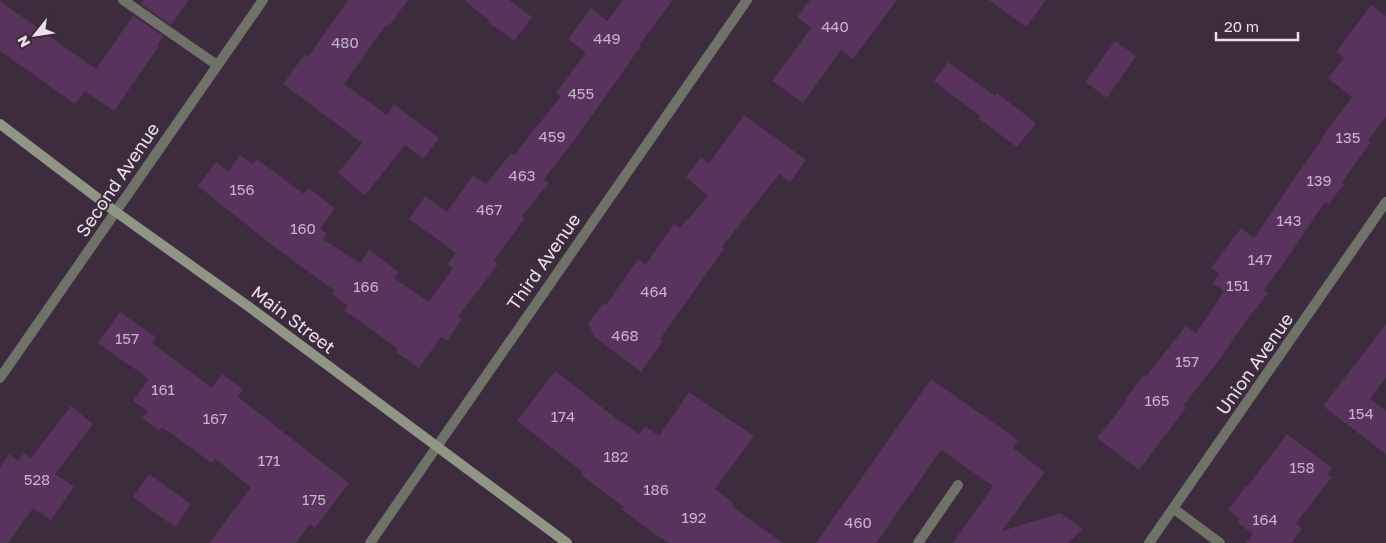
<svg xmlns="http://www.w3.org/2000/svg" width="1386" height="543" font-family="'Golos Text',sans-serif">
  <rect width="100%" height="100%" fill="#3c2c3e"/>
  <g fill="#58335c">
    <polygon points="144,0 189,0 171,25 141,4"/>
    <polygon points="348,0 408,0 388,27 386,25 344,84 387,115 394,104 439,138 423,159 405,145 365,195 338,173 362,143 283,84 305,54 308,57"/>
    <polygon points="464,0 509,0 532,17 514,41 488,22 489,20"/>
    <polygon points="623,0 673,0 639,45 641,46 576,138 544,179 549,183 522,216 525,218 494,260 498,264 458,317 462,319 447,341 441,337 419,368 396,352 398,349 344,310 347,305 332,294 335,291 268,242 198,186 216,162 228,171 240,155 253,165 257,159 304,194 309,188 335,208 320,229 327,234 323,239 360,263 369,250 399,272 394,278 429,302 453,268 448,264 456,253 409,219 425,196 447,212 473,175 486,184 511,153 514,155 561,96 556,93 586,53 568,39 591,8 607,21"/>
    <polygon points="810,0 897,0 853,59 841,50 803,103 772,81 811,28 797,17"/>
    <polygon points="989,0 1046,0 1026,27"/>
    <polygon points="0,1 96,69 133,16 163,36 157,45 159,46 114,111 85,91 75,104 0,51"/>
    <polygon points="1371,5 1386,16 1386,117 1368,140 1371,142 1342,182 1344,184 1329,204 1325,202 1284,263 1264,290 1268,293 1253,313 1252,312 1220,359 1183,406 1186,408 1139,470 1097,438 1127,400 1125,399 1144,375 1146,376 1186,326 1196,333 1224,291 1212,283 1219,274 1211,268 1241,228 1254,238 1294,179 1323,138 1322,137 1352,97 1328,78 1344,58 1336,52"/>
    <polygon points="1115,41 1136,56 1107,98 1085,82"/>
    <polygon points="948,62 995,96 997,93 1036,123 1017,147 978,118 980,116 934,81"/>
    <polygon points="744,115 806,160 790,182 779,174 722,247 724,249 660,339 663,341 641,372 595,337 588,324 603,303 606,305 638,259 646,264 674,224 680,228 708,196 686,177 701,157 709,163"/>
    <polygon points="120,312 156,337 152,343 212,388 222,374 243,389 238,397 349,483 315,528 310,524 296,543 209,543 251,487 215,459 212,463 162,427 159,431 142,418 148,411 133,401 149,379 98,343"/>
    <polygon points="1386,324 1386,378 1370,399 1386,411 1386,454 1323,406"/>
    <polygon points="555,371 621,422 621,421 639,434 645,426 659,436 689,392 754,436 715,489 734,503 732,506 783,543 669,543 652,532 622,509 624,507 581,475 583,472 517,421"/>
    <polygon points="931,379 1018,440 1013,448 1045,472 1002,531 1060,513 1083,529 1068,543 953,543 993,486 941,450 876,543 816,543"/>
    <polygon points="71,406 93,424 55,474 74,487 51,520 33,508 8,543 0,543 0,467 9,454 18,461 24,453 31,458"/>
    <polygon points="1287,434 1332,468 1327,474 1332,477 1296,523 1302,529 1291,543 1246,543 1253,534 1237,522 1240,519 1228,510 1246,486 1247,487"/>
    <polygon points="149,474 191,504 175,527 133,497"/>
  </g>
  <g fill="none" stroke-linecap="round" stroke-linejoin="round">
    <g stroke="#6f7266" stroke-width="10">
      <polyline points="123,0 217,65"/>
      <polyline points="1174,509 1220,543"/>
      <polyline points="918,543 958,485"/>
    </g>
    <g stroke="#6f7266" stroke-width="10">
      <polyline points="0,378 263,0"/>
      <polyline points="370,543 747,0"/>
      <polyline points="1149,543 1386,202"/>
    </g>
    <polyline stroke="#919583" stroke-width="10" points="0,124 116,212 252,309 567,543"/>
  </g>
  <g text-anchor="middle" stroke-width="4" stroke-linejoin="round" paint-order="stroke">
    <g font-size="15" fill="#c6b5c8">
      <text x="835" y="32">440</text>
      <text x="607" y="44">449</text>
      <text x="345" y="48">480</text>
      <text x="581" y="99">455</text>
      <text x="552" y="142">459</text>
      <text x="1348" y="143">135</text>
      <text x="522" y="181">463</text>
      <text x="1319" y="186">139</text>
      <text x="242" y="195">156</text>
      <text x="489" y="215">467</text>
      <text x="1289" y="226">143</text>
      <text x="303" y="234">160</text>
      <text x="1260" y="265">147</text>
      <text x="1238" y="291">151</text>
      <text x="366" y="292">166</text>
      <text x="654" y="297">464</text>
      <text x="625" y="341">468</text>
      <text x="127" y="344">157</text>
      <text x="1187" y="367">157</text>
      <text x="163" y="395">161</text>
      <text x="1157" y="406">165</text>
      <text x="1361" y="419">154</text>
      <text x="563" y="422">174</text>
      <text x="215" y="424">167</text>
      <text x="616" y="462">182</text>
      <text x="269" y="466">171</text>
      <text x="1302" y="473">158</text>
      <text x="37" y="485">528</text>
      <text x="656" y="495">186</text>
      <text x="314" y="505">175</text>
      <text x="694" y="523">192</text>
      <text x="1265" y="525">164</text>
      <text x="858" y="528">460</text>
    </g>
    <g font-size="18" fill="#ebe0ec" stroke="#3c2c3e">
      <text transform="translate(118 180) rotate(-56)" y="6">Second Avenue</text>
      <text transform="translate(544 262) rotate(-55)" y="6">Third Avenue</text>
      <text transform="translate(293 320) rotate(37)" y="6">Main Street</text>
      <text transform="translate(1255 364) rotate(-55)" y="6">Union Avenue</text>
    </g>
  </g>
  <g transform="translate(35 35) rotate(240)" stroke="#3c2c3e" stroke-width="4" paint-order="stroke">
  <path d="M0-4L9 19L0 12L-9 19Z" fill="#ebe0ec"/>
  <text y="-8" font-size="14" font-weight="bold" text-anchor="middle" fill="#ebe0ec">N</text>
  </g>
  <path d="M1216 32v8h82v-8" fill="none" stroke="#ebe0ec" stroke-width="2.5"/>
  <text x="1224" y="32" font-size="15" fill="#ebe0ec" stroke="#3c2c3e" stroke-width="4" paint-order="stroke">20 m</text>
</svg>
